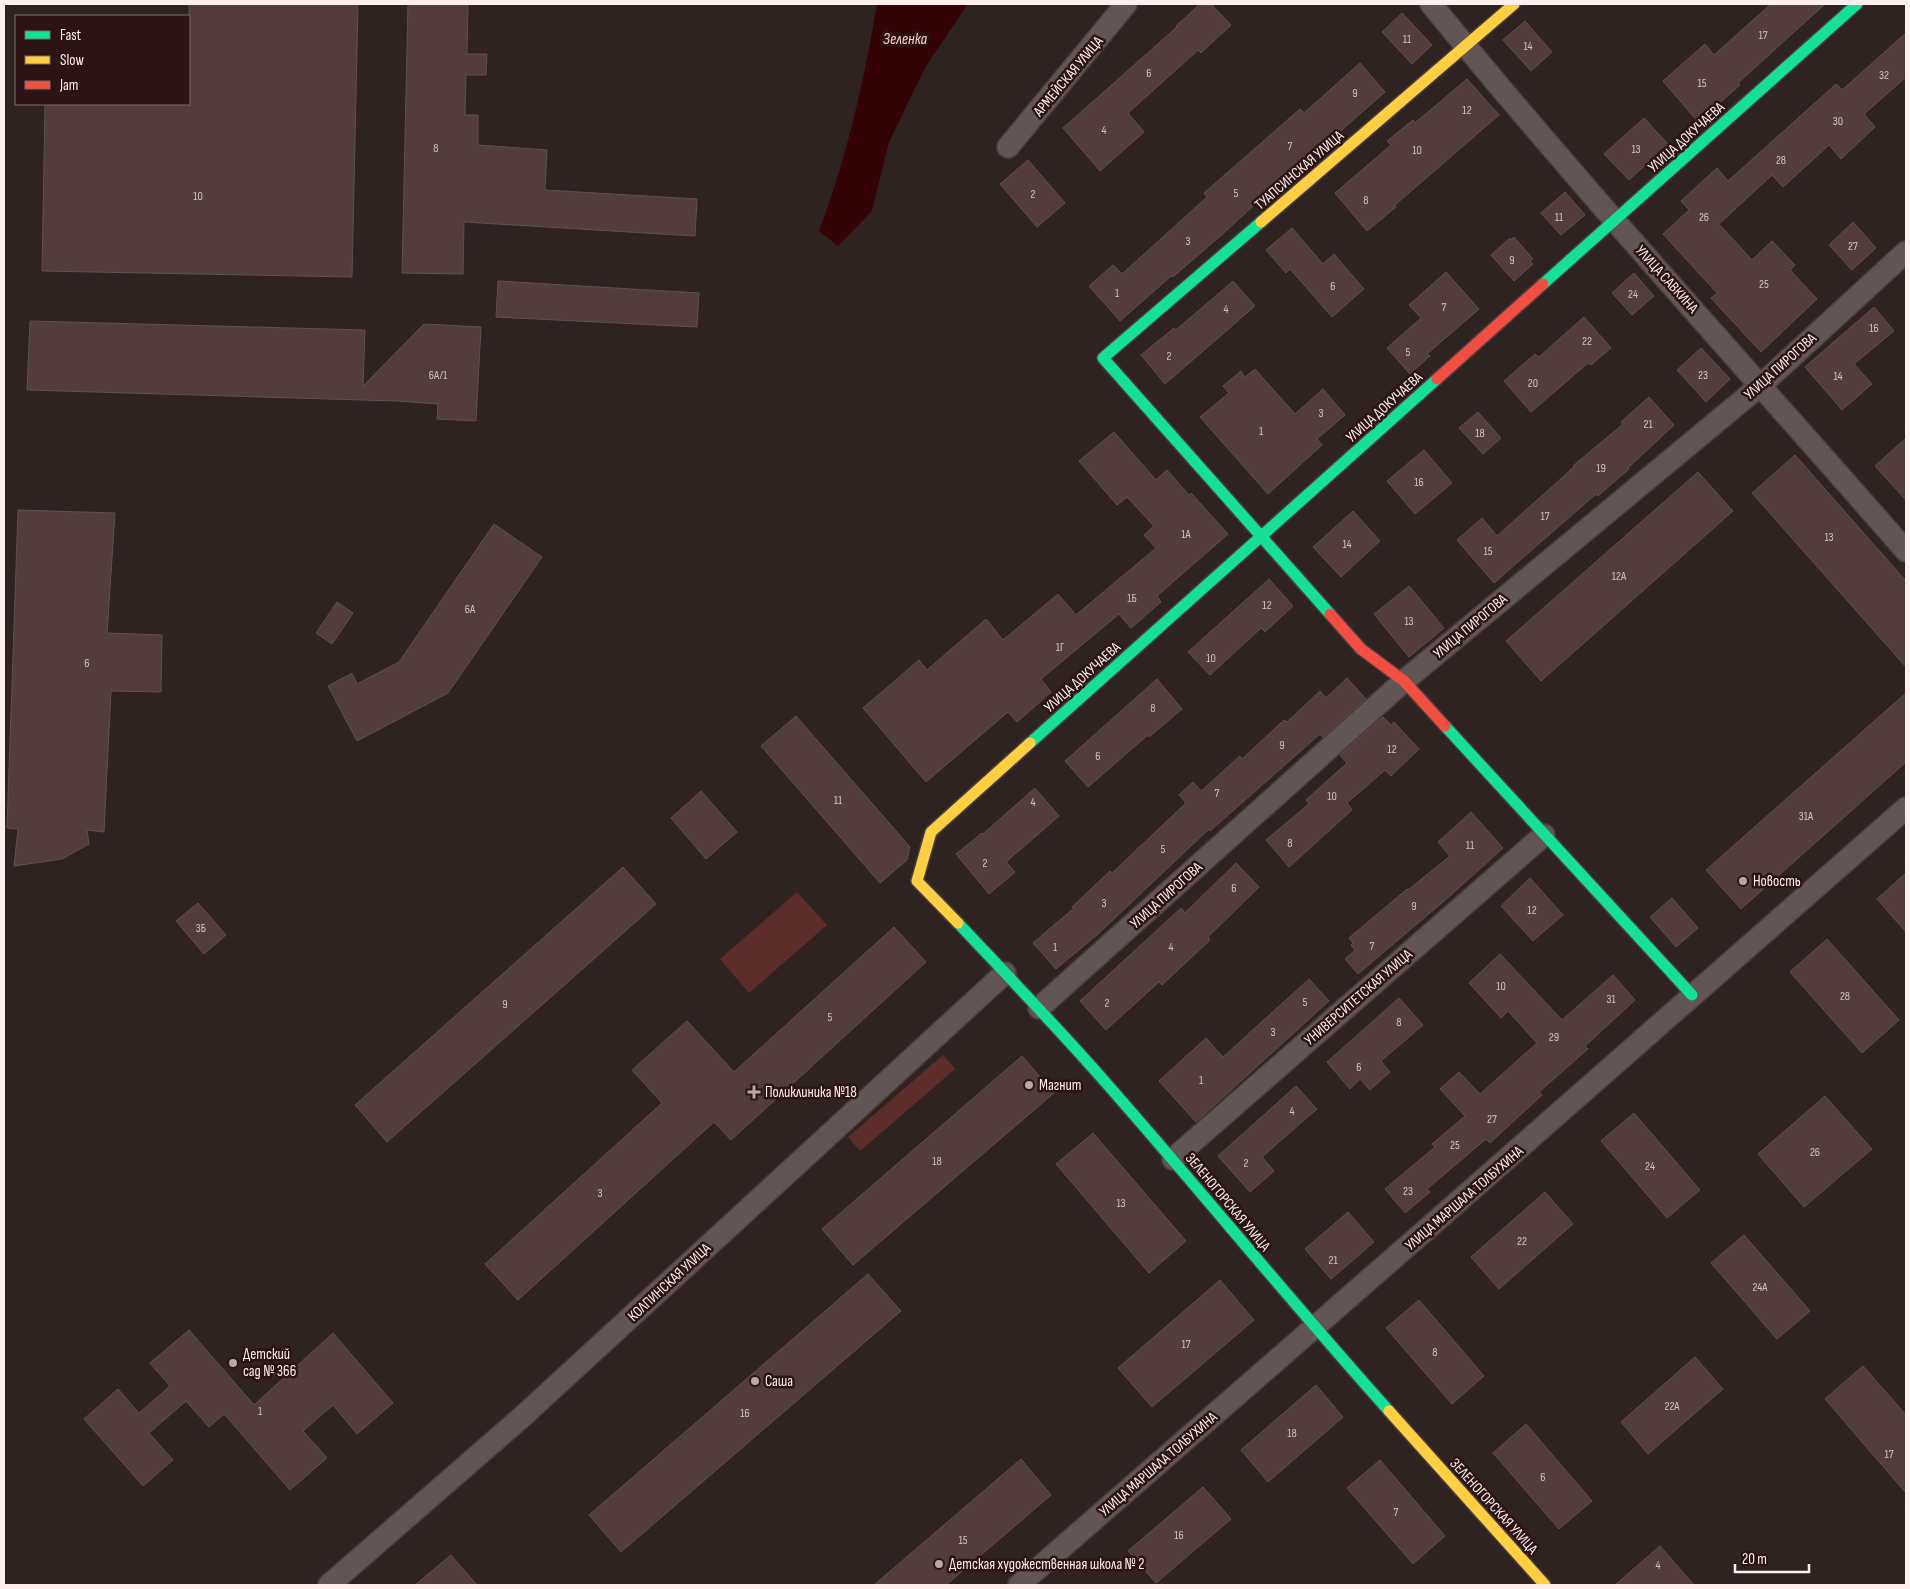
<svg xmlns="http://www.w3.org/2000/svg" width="1910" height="1589" font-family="'Sofia Sans Condensed',sans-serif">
  <rect width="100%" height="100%" fill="#2f2322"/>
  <g fill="#5d2d2b">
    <polygon points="797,892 827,925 749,993 720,959"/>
    <polygon points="943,1055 955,1069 860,1151 848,1137"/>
  </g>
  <path fill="#340305" d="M 877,4 L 968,4 L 926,66 L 889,142 L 872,211 L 838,246 L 819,231 C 847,157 864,81 877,4 Z"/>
  <g fill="#523d3c" stroke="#5d5251">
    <polygon points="189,4 358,4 352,277 42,271 45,104 189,104"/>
    <polygon points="408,4 468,4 467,54 487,54 486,75 466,75 465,115 478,115 478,145 547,150 545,190 697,199 695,236 464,222 463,274 402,273"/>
    <polygon points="1200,4 1211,4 1231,25 1201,53 1198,50 1128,113 1144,132 1100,171 1063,128 1177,27 1176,26"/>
    <polygon points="1771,4 1825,4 1738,83 1740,85 1698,122 1663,81 1705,44 1714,55"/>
    <polygon points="1402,13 1432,45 1412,64 1382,32"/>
    <polygon points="1525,21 1552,52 1531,71 1503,40"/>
    <polygon points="1906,33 1906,77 1864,114 1875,127 1841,159 1829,145 1783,187 1772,175 1719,224 1752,260 1772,241 1795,265 1790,270 1817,299 1761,352 1711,298 1717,293 1663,234 1689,210 1681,201 1717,168 1728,181 1836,84 1842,90"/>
    <polygon points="1360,63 1385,92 1280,184 1279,182 1226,231 1173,277 1171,276 1120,321 1089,286 1113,265 1122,274 1207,197 1204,193 1300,109 1304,113"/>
    <polygon points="1467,79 1499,115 1395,205 1396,207 1367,231 1335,193 1391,145 1387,141 1413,120 1415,123"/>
    <polygon points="1644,118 1668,144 1629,180 1604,154"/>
    <polygon points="1028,160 1065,203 1037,227 1000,184"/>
    <polygon points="1565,192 1585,215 1561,235 1541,213"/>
    <polygon points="1853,222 1876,248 1852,270 1829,245"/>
    <polygon points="1292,228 1323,264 1334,254 1364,289 1332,317 1290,269 1286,273 1266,250"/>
    <polygon points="1514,237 1533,259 1530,262 1533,264 1514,281 1491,255 1510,238 1511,240"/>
    <polygon points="1446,272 1479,309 1427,354 1430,356 1410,374 1387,348 1421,318 1409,305"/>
    <polygon points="1634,273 1654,296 1632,315 1612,293"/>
    <polygon points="498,281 699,293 697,327 496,317"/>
    <polygon points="1233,281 1255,306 1165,384 1141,355 1174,328 1176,330"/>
    <polygon points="1874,307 1894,331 1854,364 1872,384 1842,410 1805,367"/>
    <polygon points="1584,317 1611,348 1591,365 1588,363 1531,412 1504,381 1535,354 1539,357"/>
    <polygon points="30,321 365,330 363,386 424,324 481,327 476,421 437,419 438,404 396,401 27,390"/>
    <polygon points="1701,348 1730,379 1706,402 1677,370"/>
    <polygon points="1255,369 1295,414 1323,389 1345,415 1317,439 1322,445 1268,494 1200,417 1229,393 1223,386 1241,371 1245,377"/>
    <polygon points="1649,397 1674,425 1628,468 1629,469 1598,496 1596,494 1494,583 1457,540 1482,518 1497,536 1574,467 1573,466 1623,424 1621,422"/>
    <polygon points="1478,412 1501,438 1483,454 1459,428"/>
    <polygon points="1114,432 1156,480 1167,470 1189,495 1191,493 1228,534 1157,596 1161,602 1131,628 1119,614 1041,679 1051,692 1017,722 1008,712 926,782 863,708 919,660 927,670 986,619 1003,640 1058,594 1076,615 1156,548 1144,535 1154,526 1127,497 1117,505 1079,461"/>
    <polygon points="1906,438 1906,500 1875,466"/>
    <polygon points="1424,450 1452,483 1415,514 1387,481"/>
    <polygon points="1795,455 1906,581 1906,667 1752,493"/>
    <polygon points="1698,472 1733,511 1541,681 1506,641"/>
    <polygon points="18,510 115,513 107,633 162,635 161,692 111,691 104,832 87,830 89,844 62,859 14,866 18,829 7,828"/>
    <polygon points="1353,511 1380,541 1341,577 1313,547"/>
    <polygon points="494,524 542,557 448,693 357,741 328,686 352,673 357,684 399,662"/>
    <polygon points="1269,579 1293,606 1265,632 1261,628 1210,675 1188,652"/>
    <polygon points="1409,586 1444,628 1409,657 1374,614"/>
    <polygon points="337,602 353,613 332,644 316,633"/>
    <polygon points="1347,678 1366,699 1323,737 1320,734 1210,831 1209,829 1098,934 1056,969 1033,943 1074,908 1072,907 1110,871 1112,873 1186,803 1179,795 1193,782 1201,791 1240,756 1242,759 1284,720 1287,722 1320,691 1326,698"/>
    <polygon points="1157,679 1182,709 1149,737 1148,735 1088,787 1065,761"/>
    <polygon points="1906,693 1906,762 1741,909 1706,870"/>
    <polygon points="796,716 910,847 907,860 880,883 761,746"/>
    <polygon points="1383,717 1391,725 1394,722 1419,749 1391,776 1385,770 1347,803 1352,810 1289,867 1266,840 1309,804 1306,800 1347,763 1340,755"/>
    <polygon points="1035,788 1059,816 1006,862 1015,872 989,894 956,854 982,833 983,834"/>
    <polygon points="701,791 737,832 706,859 671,818"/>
    <polygon points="1471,812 1503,848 1451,895 1358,974 1345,959 1355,950 1351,945 1353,943 1349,938 1407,889 1408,890 1450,856 1438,842"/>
    <polygon points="1236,863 1259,887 1208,937 1210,940 1162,985 1159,982 1106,1030 1080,1001 1181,908 1185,913"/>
    <polygon points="623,867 656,904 387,1142 355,1105"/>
    <polygon points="1906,873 1906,932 1877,899"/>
    <polygon points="1530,878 1563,915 1533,941 1501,906"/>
    <polygon points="1672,898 1698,928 1676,947 1650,917"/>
    <polygon points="198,903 226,935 204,954 176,921"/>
    <polygon points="894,927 926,962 731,1140 714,1122 518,1300 485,1264 662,1103 632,1070 687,1021 734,1072"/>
    <polygon points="1827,939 1899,1020 1862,1053 1790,972"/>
    <polygon points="1500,954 1562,1020 1613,975 1635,1000 1585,1046 1588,1049 1539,1092 1542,1095 1490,1143 1486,1139 1427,1189 1430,1192 1405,1213 1385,1189 1435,1147 1432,1144 1465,1116 1440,1089 1459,1072 1480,1094 1537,1043 1508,1011 1501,1018 1469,983"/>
    <polygon points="1309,979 1329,1001 1196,1122 1159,1081 1206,1038 1223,1057"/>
    <polygon points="1399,998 1423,1025 1381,1061 1390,1072 1370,1090 1360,1079 1350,1089 1327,1062"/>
    <polygon points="1022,1056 1054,1093 853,1265 822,1229"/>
    <polygon points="1296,1086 1317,1109 1262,1157 1274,1171 1250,1192 1218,1156"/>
    <polygon points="1825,1096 1872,1149 1804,1207 1758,1154"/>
    <polygon points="1634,1113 1700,1190 1667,1218 1601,1141"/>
    <polygon points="1093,1133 1186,1241 1149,1273 1056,1164"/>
    <polygon points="1545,1192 1573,1224 1499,1289 1471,1257"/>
    <polygon points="1348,1212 1374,1242 1331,1279 1305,1249"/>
    <polygon points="1744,1235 1810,1311 1777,1339 1711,1263"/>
    <polygon points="868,1274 901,1311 621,1552 589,1515"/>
    <polygon points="1220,1280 1254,1320 1152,1407 1118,1368"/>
    <polygon points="1419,1300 1484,1376 1452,1404 1386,1328"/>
    <polygon points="189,1330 254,1405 333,1333 393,1403 357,1434 333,1405 303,1431 327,1458 290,1490 224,1414 209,1427 186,1401 149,1433 173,1460 143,1486 84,1419 118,1389 139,1413 170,1386 150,1363"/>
    <polygon points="1695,1357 1723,1389 1648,1454 1621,1422"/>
    <polygon points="1863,1366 1906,1415 1906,1493 1825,1399"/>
    <polygon points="1316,1385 1343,1417 1268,1482 1241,1450"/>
    <polygon points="1526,1424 1592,1501 1559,1529 1493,1453"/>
    <polygon points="1021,1459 1051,1495 946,1585 874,1585"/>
    <polygon points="1380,1460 1445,1536 1413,1564 1347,1488"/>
    <polygon points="1203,1487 1231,1519 1156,1583 1128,1551"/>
    <polygon points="1660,1546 1694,1585 1615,1585"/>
    <polygon points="451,1555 477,1585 415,1585"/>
  </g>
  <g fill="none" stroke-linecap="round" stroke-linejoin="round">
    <g stroke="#493e3d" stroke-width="24">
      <g id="street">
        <path d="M 1431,4 C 1584,191 1747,369 1906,551"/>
        <polyline points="1008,147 1126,4"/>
        <polyline points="1039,1008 1404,681 1761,385 1906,252"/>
        <polyline points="1173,1159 1544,835"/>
        <polyline points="329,1585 522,1417 1005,973"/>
        <path d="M 1019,1585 C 1315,1327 1612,1068 1906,808"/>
      </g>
    </g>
    <g stroke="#493e3d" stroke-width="14">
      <g id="fast">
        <polyline points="1261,222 1103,358 1330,614"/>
        <polyline points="1543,284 1857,4"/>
        <polyline points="1445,726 1692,995"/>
        <polyline points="1030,743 1437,379"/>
        <path d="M 958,923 C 1008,976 1059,1029 1107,1084 C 1202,1192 1293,1304 1389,1411"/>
      </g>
    </g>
    <g stroke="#493e3d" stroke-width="14">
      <g id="slow">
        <polyline points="1261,222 1514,4"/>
        <polyline points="958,923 917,881 931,832 1030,743"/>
        <polyline points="1389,1411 1545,1585"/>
      </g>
    </g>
    <g stroke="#493e3d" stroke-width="14">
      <g id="jam">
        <polyline points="1437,379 1543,284"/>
        <polyline points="1330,614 1361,649 1404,681 1445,726"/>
      </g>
    </g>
    <use href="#street" stroke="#615655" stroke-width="21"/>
    <use href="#fast" stroke="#16e098" stroke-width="11"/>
    <use href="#slow" stroke="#ffcf43" stroke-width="11"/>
    <use href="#jam" stroke="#f24e42" stroke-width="11"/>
  </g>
  <g fill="#b5a8a7" stroke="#2b1413" stroke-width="2">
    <circle cx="1743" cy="881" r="5"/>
    <circle cx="1029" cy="1085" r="5"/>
    <path d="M751.5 1084.5h5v5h5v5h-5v5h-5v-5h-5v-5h5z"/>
    <circle cx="233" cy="1363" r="5"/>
    <circle cx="755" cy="1381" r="5"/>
    <circle cx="939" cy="1564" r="5"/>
  </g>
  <g text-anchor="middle" stroke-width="5" stroke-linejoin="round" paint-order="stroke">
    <g font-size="12" fill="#d2c2c2">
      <text x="1763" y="39">17</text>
      <text x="1407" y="43">11</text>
      <text x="1528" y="50">14</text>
      <text x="1149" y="77">6</text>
      <text x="1884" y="79">32</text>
      <text x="1702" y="87">15</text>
      <text x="1355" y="97">9</text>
      <text x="1467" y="114">12</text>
      <text x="1838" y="125">30</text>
      <text x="1104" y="134">4</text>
      <text x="1290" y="150">7</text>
      <text x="436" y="152">8</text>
      <text x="1636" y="153">13</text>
      <text x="1417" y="154">10</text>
      <text x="1781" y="164">28</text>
      <text x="1236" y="197">5</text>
      <text x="1033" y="198">2</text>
      <text x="198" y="200">10</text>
      <text x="1366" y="204">8</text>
      <text x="1559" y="221">11</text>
      <text x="1704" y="221">26</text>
      <text x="1188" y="245">3</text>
      <text x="1853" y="250">27</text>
      <text x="1512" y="264">9</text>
      <text x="1764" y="288">25</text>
      <text x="1333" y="290">6</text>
      <text x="1117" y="297">1</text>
      <text x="1633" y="298">24</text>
      <text x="1444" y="311">7</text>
      <text x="1226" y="313">4</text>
      <text x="1874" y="332">16</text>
      <text x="1587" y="345">22</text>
      <text x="1408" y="356">5</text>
      <text x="1169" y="360">2</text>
      <text x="438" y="379">6А/1</text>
      <text x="1703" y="379">23</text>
      <text x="1838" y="380">14</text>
      <text x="1533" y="387">20</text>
      <text x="1321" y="417">3</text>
      <text x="1648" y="428">21</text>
      <text x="1261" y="435">1</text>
      <text x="1480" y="437">18</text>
      <text x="1601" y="472">19</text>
      <text x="1419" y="486">16</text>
      <text x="1545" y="520">17</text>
      <text x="1186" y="538">1А</text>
      <text x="1829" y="541">13</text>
      <text x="1347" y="548">14</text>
      <text x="1488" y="555">15</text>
      <text x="1619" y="580">12А</text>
      <text x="1132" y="602">1Б</text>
      <text x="1267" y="609">12</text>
      <text x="470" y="613">6А</text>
      <text x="1409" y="625">13</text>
      <text x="1060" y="651">1Г</text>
      <text x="1211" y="662">10</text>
      <text x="87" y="667">6</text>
      <text x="1153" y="712">8</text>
      <text x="1282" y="749">9</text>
      <text x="1392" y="753">12</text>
      <text x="1098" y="760">6</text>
      <text x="1217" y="797">7</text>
      <text x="1332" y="800">10</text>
      <text x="838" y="804">11</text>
      <text x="1033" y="806">4</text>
      <text x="1806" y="820">31А</text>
      <text x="1290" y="847">8</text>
      <text x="1470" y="849">11</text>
      <text x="1163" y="853">5</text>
      <text x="985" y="867">2</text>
      <text x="1234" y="892">6</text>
      <text x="1104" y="907">3</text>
      <text x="1414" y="910">9</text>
      <text x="1532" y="914">12</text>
      <text x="201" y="932">3Б</text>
      <text x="1372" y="950">7</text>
      <text x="1055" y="951">1</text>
      <text x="1171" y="951">4</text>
      <text x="1501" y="990">10</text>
      <text x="1845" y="1000">28</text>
      <text x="1611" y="1003">31</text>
      <text x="1305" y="1006">5</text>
      <text x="1107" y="1007">2</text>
      <text x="505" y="1008">9</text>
      <text x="830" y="1021">5</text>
      <text x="1399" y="1026">8</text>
      <text x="1273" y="1036">3</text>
      <text x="1554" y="1041">29</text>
      <text x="1359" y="1071">6</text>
      <text x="1201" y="1084">1</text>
      <text x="1292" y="1115">4</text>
      <text x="1492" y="1123">27</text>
      <text x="1455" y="1149">25</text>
      <text x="1815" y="1156">26</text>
      <text x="937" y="1165">18</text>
      <text x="1246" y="1167">2</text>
      <text x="1650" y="1170">24</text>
      <text x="1408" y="1195">23</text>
      <text x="600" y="1197">3</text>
      <text x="1121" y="1207">13</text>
      <text x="1522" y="1245">22</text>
      <text x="1333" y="1264">21</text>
      <text x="1760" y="1291">24А</text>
      <text x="1186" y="1348">17</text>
      <text x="1435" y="1356">8</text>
      <text x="1672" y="1410">22А</text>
      <text x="260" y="1415">1</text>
      <text x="745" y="1417">16</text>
      <text x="1292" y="1437">18</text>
      <text x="1889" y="1458">17</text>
      <text x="1543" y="1481">6</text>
      <text x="1396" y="1516">7</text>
      <text x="1179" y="1539">16</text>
      <text x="963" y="1544">15</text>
      <text x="1658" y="1569">4</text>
    </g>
    <g font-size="15" fill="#fdefee" stroke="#2b1413">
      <text transform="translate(1068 76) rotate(-50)" y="5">АРМЕЙСКАЯ УЛИЦА</text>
      <text transform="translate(1686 137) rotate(-42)" y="5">УЛИЦА ДОКУЧАЕВА</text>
      <text transform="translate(1299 170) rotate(-41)" y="5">ТУАПСИНСКАЯ УЛИЦА</text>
      <text transform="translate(1667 279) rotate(48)" y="5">УЛИЦА САВКИНА</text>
      <text transform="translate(1780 366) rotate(-42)" y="5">УЛИЦА ПИРОГОВА</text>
      <text transform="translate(1384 407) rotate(-42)" y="5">УЛИЦА ДОКУЧАЕВА</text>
      <text transform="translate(1470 626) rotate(-40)" y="5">УЛИЦА ПИРОГОВА</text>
      <text transform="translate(1082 677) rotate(-42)" y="5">УЛИЦА ДОКУЧАЕВА</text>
      <text transform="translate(1166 895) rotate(-42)" y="5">УЛИЦА ПИРОГОВА</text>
      <text transform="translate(1358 997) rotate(-41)" y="5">УНИВЕРСИТЕТСКАЯ УЛИЦА</text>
      <text transform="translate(1464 1198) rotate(-41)" y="5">УЛИЦА МАРШАЛА ТОЛБУХИНА</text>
      <text transform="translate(1228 1202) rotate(50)" y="5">ЗЕЛЕНОГОРСКАЯ УЛИЦА</text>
      <text transform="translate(669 1282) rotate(-43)" y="5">КОЛПИНСКАЯ УЛИЦА</text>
      <text transform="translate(1158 1464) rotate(-41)" y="5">УЛИЦА МАРШАЛА ТОЛБУХИНА</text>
      <text transform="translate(1494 1506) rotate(48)" y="5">ЗЕЛЕНОГОРСКАЯ УЛИЦА</text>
    </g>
    <g font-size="15" fill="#fdefee" stroke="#2b1413" text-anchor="start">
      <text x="1753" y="886">Новость</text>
      <text x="1039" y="1090">Магнит</text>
      <text x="765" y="1097">Поликлиника №18</text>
      <text x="243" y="1359">Детский<tspan x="243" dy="17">сад № 366</tspan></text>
      <text x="765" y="1386">Саша</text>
      <text x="949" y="1569">Детская художественная школа № 2</text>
    </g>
    <g font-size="16" font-style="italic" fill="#fecec9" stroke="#2b1413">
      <text x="905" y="44">Зеленка</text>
    </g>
  </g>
  <rect width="1910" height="1589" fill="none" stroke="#fdefee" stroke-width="10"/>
  <rect x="15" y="15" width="175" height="90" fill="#2b1413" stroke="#7f6c6b"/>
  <rect x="25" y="31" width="25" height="8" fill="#16e098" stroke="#7f6c6b"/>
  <text x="60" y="40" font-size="15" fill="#fdefee">Fast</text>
  <rect x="25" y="56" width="25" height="8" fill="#ffcf43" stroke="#7f6c6b"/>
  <text x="60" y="65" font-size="15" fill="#fdefee">Slow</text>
  <rect x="25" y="81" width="25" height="8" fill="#f24e42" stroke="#7f6c6b"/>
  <text x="60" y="90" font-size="15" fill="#fdefee">Jam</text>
  <path d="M1735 1564v8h74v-8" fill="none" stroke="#fdefee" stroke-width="2.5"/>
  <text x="1742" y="1564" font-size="15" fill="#fdefee" stroke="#2b1413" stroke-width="4" paint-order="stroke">20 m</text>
</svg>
